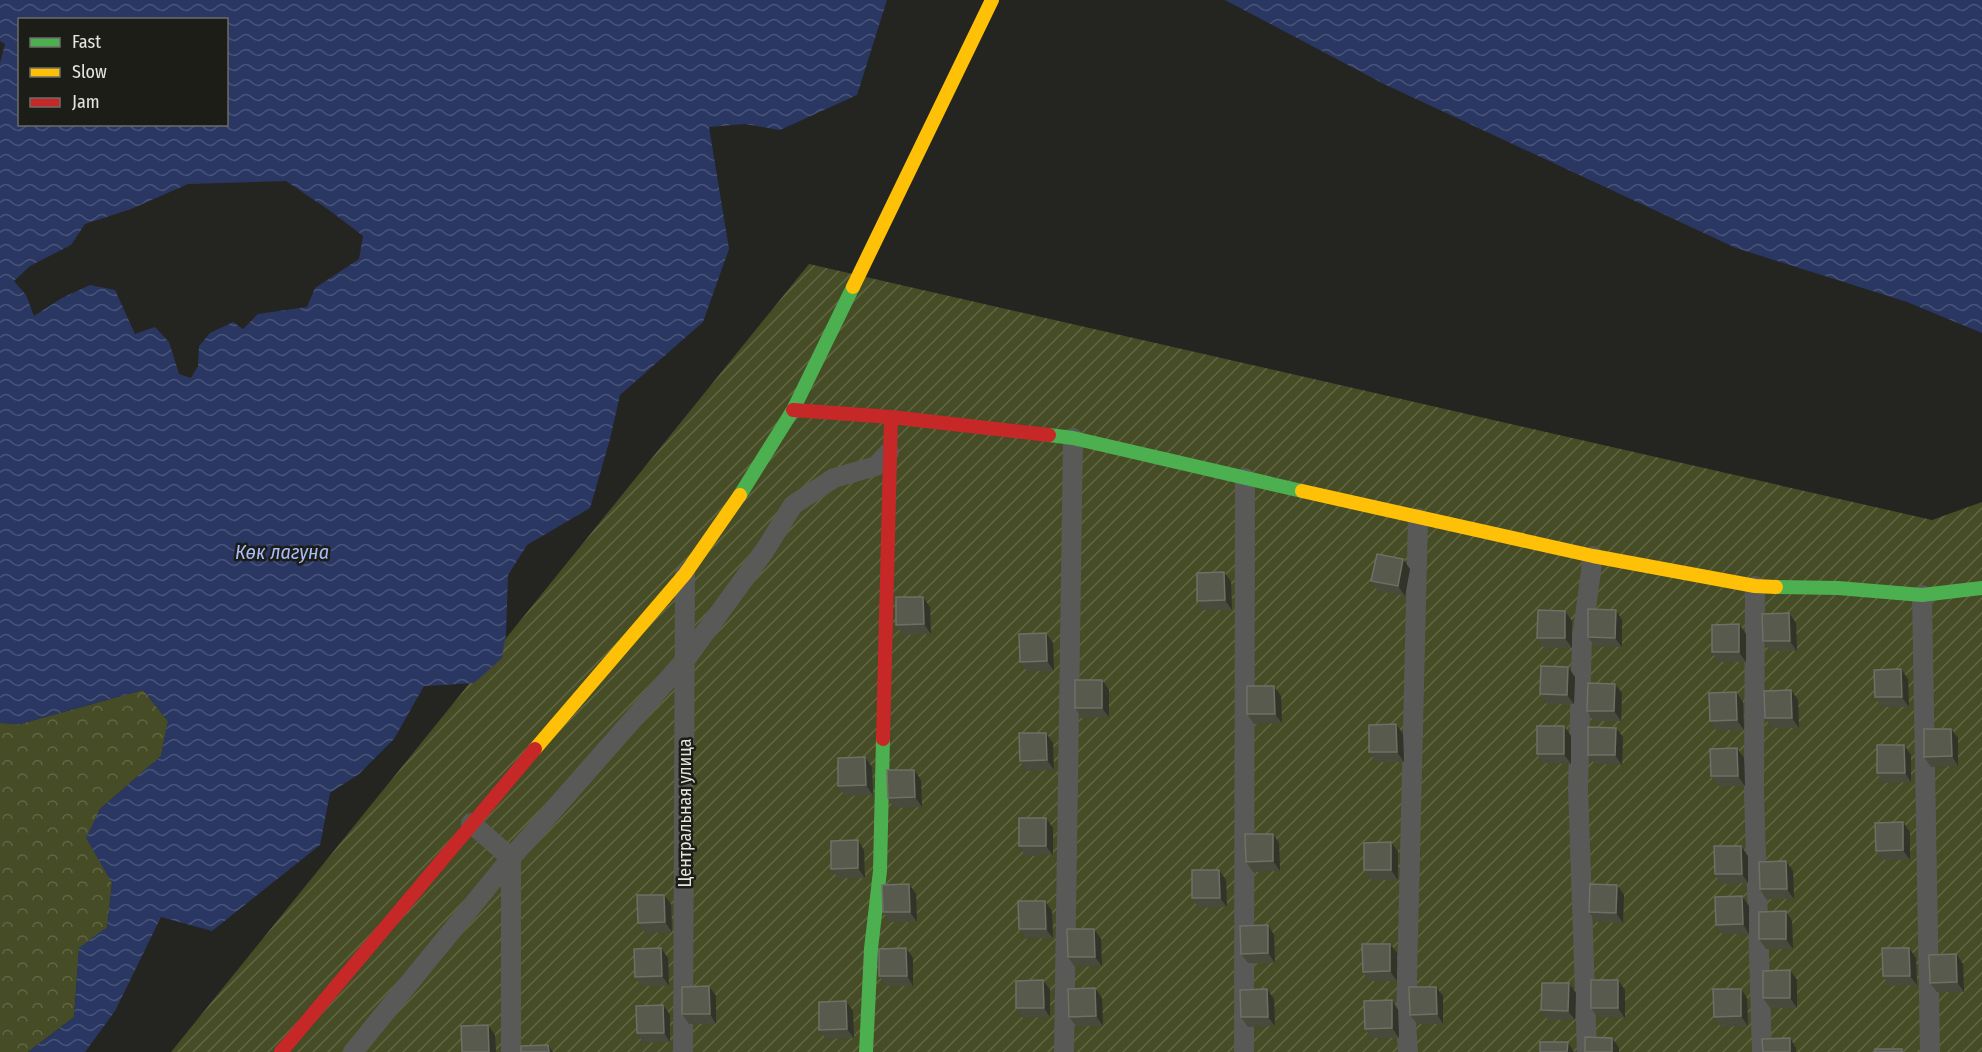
<svg xmlns="http://www.w3.org/2000/svg" width="1982" height="1052" font-family="'Fira Sans Condensed',sans-serif">
  <defs>
    <pattern id="forest-crowns" width="20" height="18" patternUnits="userSpaceOnUse" patternTransform="scale(1.5)"><rect width="20" height="18" fill="#464c25"/><path d="M2 6a3 3 0 1 1 6 0M12 15a3 3 0 1 1 6 0" fill="none" stroke="#616644"/></pattern>
    <pattern id="garden-furrows" width="10" height="10" patternUnits="userSpaceOnUse" patternTransform="scale(1.5)"><rect width="10" height="10" fill="#464c25"/><path d="M-1 1l2-2M0 10L10 0M9 11l2-2" fill="none" stroke="#616644"/></pattern>
    <pattern id="water-waves" width="16" height="10" patternUnits="userSpaceOnUse" patternTransform="scale(1.5)"><rect width="16" height="10" fill="#2a3762"/><path d="M0 5q4-4 8 0t8 0" fill="none" stroke="#495478"/></pattern>
  </defs>
  <rect width="100%" height="100%" fill="#242521"/>
  <polygon fill="url(#forest-crowns)" points="143,690 168,721 161,756 100,809 87,838 112,883 107,928 79,949 74,1017 28,1052 0,1052 0,723 20,724"/>
  <polygon fill="url(#garden-furrows)" points="809,264 1932,520 1982,502 1982,1052 171,1052"/>
  <g fill="url(#water-waves)" fill-rule="evenodd">
    <path d="M 0,0 L 887,0 L 857,95 L 780,130 L 745,124 L 709,127 L 729,249 L 703,322 L 620,395 L 610,439 L 590,508 L 527,545 L 508,575 L 506,633 L 502,658 L 474,683 L 424,686 L 394,739 L 359,774 L 330,793 L 320,845 L 212,931 L 161,917 L 115,1011 L 85,1052 L 28,1052 L 74,1017 L 79,948 L 107,927 L 112,883 L 86,838 L 100,809 L 161,756 L 168,721 L 143,690 L 20,724 L 0,723 L 0,63 L 5,44 L 0,41 ZM 20,20 L 226,20 L 226,124 L 20,124 ZM 286,181 L 329,210 L 363,236 L 359,259 L 315,288 L 307,307 L 258,314 L 243,329 L 233,322 L 210,333 L 199,346 L 198,366 L 191,378 L 179,374 L 169,342 L 155,327 L 135,334 L 115,290 L 90,285 L 62,298 L 34,316 L 26,295 L 14,281 L 30,266 L 71,245 L 85,224 L 131,209 L 188,184 Z"/>
    <polygon points="1225,0 1982,0 1982,333 1907,302 1736,248 1384,84"/>
  </g>
  <g fill="none" stroke-linecap="round" stroke-linejoin="round">
    <g stroke="#595a57" stroke-width="20">
      <polyline points="1755,586 1754,792 1762,1052"/>
      <polyline points="1922,595 1930,1052"/>
      <polyline points="471,823 511,858 511,1052"/>
      <polyline points="353,1052 511,858 685,660 765,550 793,505 834,478 876,466 889,452"/>
      <polyline points="683,1052 685,574"/>
      <polyline points="1064,1052 1073,438"/>
      <polyline points="1244,1052 1245,478"/>
      <polyline points="1408,1052 1406,1023 1418,518"/>
      <polyline points="1587,1052 1578,787 1582,638 1593,556"/>
    </g>
    <g stroke="#4caf50" stroke-width="14">
      <polyline points="1049,435 1073,438 1302,491"/>
      <polyline points="740,495 793,410 853,287"/>
      <polyline points="1776,587 1838,588 1922,595 1982,588"/>
      <polyline points="866,1052 871,949 880,871 883,739"/>
    </g>
    <g stroke="#ffc107" stroke-width="14">
      <polyline points="853,287 992,0"/>
      <polyline points="1302,491 1593,556 1755,586 1776,587"/>
      <polyline points="535,749 685,574 740,495"/>
    </g>
    <g stroke="#c62828" stroke-width="14">
      <polyline points="793,410 891,417 1049,435"/>
      <polyline points="883,739 891,417"/>
      <polyline points="281,1052 535,749"/>
    </g>
  </g>
  <g fill="#484a3c">
    <polygon points="1410,569 1405,596 1378,591 1371,581"/>
    <polygon points="1231,582 1232,610 1204,610 1197,601"/>
    <polygon points="930,607 931,634 903,635 896,625"/>
    <polygon points="1622,620 1622,647 1595,647 1588,637"/>
    <polygon points="1572,621 1572,648 1544,648 1537,638"/>
    <polygon points="1796,623 1797,651 1770,651 1763,641"/>
    <polygon points="1739,624 1746,634 1746,662 1719,662 1712,652"/>
    <polygon points="1053,643 1054,671 1027,671 1020,662"/>
    <polygon points="1575,677 1574,704 1547,704 1540,694"/>
    <polygon points="1908,679 1909,707 1882,707 1875,697"/>
    <polygon points="1109,690 1109,717 1082,718 1075,708"/>
    <polygon points="1791,690 1798,700 1799,728 1772,728 1765,718"/>
    <polygon points="1736,692 1743,702 1744,730 1716,730 1710,721"/>
    <polygon points="1622,693 1621,721 1594,721 1587,711"/>
    <polygon points="1281,696 1282,723 1254,724 1247,714"/>
    <polygon points="1396,724 1403,734 1404,762 1376,762 1369,752"/>
    <polygon points="1951,729 1958,738 1958,766 1931,767 1924,757"/>
    <polygon points="1571,736 1571,764 1543,763 1537,754"/>
    <polygon points="1623,737 1622,765 1595,764 1588,755"/>
    <polygon points="1053,743 1054,770 1027,771 1020,761"/>
    <polygon points="1904,745 1911,755 1911,782 1884,783 1877,773"/>
    <polygon points="1744,758 1745,786 1718,786 1711,776"/>
    <polygon points="872,767 873,795 845,796 838,786"/>
    <polygon points="914,770 921,780 922,807 894,808 888,798"/>
    <polygon points="1903,822 1910,832 1910,860 1883,860 1876,851"/>
    <polygon points="1053,828 1053,855 1026,856 1019,846"/>
    <polygon points="1391,842 1398,852 1398,880 1371,880 1364,870"/>
    <polygon points="1279,843 1280,871 1253,872 1246,862"/>
    <polygon points="864,850 865,878 838,878 831,869"/>
    <polygon points="1748,856 1748,883 1721,884 1715,874"/>
    <polygon points="1793,871 1794,899 1766,899 1760,889"/>
    <polygon points="1226,880 1227,907 1199,908 1192,898"/>
    <polygon points="916,894 917,922 890,922 883,912"/>
    <polygon points="1624,895 1623,923 1596,922 1589,912"/>
    <polygon points="1742,896 1749,906 1749,934 1722,934 1716,925"/>
    <polygon points="671,904 672,932 645,933 638,923"/>
    <polygon points="1052,911 1053,938 1026,939 1019,929"/>
    <polygon points="1792,921 1793,949 1766,949 1759,939"/>
    <polygon points="1268,925 1274,935 1275,963 1248,963 1241,954"/>
    <polygon points="1101,939 1102,966 1075,967 1068,957"/>
    <polygon points="1390,944 1397,953 1397,981 1370,981 1363,972"/>
    <polygon points="906,948 913,958 913,986 886,986 879,976"/>
    <polygon points="1909,948 1916,958 1917,985 1890,986 1883,976"/>
    <polygon points="1956,954 1963,964 1964,992 1937,992 1930,983"/>
    <polygon points="668,958 669,986 642,986 635,977"/>
    <polygon points="1790,970 1797,980 1797,1008 1770,1008 1763,998"/>
    <polygon points="1043,980 1050,990 1050,1017 1023,1018 1016,1008"/>
    <polygon points="1618,980 1625,990 1625,1018 1597,1017 1591,1008"/>
    <polygon points="709,986 716,996 716,1024 689,1024 682,1014"/>
    <polygon points="1436,987 1443,996 1443,1024 1417,1024 1410,1015"/>
    <polygon points="1267,989 1274,999 1275,1026 1248,1027 1241,1017"/>
    <polygon points="1576,993 1575,1020 1548,1020 1541,1010"/>
    <polygon points="1102,998 1103,1026 1076,1026 1069,1017"/>
    <polygon points="1747,998 1748,1026 1721,1027 1714,1017"/>
    <polygon points="1392,1000 1398,1010 1399,1038 1371,1038 1365,1029"/>
    <polygon points="663,1005 670,1015 670,1042 643,1043 637,1033"/>
    <polygon points="853,1011 854,1038 826,1039 819,1030"/>
  </g>
  <g fill="#32342a">
    <polygon points="1403,559 1410,569 1405,596 1398,586"/>
    <polygon points="1224,572 1231,582 1232,610 1225,600"/>
    <polygon points="923,597 930,607 931,634 924,624"/>
    <polygon points="1616,610 1622,620 1622,647 1615,638"/>
    <polygon points="1565,611 1572,621 1572,648 1565,638"/>
    <polygon points="1789,613 1796,623 1797,651 1790,641"/>
    <polygon points="1739,624 1746,634 1746,662 1739,652"/>
    <polygon points="1046,633 1053,643 1054,671 1047,661"/>
    <polygon points="1568,667 1575,677 1574,704 1567,695"/>
    <polygon points="1901,669 1908,679 1909,707 1902,697"/>
    <polygon points="1102,680 1109,690 1109,717 1102,708"/>
    <polygon points="1615,684 1622,693 1621,721 1614,711"/>
    <polygon points="1274,686 1281,696 1282,723 1275,714"/>
    <polygon points="1791,690 1798,700 1799,728 1792,718"/>
    <polygon points="1736,692 1743,702 1744,730 1737,720"/>
    <polygon points="1396,724 1403,734 1404,762 1397,752"/>
    <polygon points="1564,726 1571,736 1571,764 1564,754"/>
    <polygon points="1616,728 1623,737 1622,765 1615,755"/>
    <polygon points="1951,729 1958,738 1958,766 1952,756"/>
    <polygon points="1046,733 1053,743 1054,770 1047,760"/>
    <polygon points="1904,745 1911,755 1911,782 1905,773"/>
    <polygon points="1737,748 1744,758 1745,786 1738,776"/>
    <polygon points="865,757 872,767 873,795 866,785"/>
    <polygon points="914,770 921,780 922,807 915,797"/>
    <polygon points="1046,818 1053,828 1053,855 1046,846"/>
    <polygon points="1903,822 1910,832 1910,860 1903,850"/>
    <polygon points="1273,834 1279,843 1280,871 1273,861"/>
    <polygon points="858,840 864,850 865,878 858,868"/>
    <polygon points="1391,842 1398,852 1398,880 1391,870"/>
    <polygon points="1741,846 1748,856 1748,883 1742,874"/>
    <polygon points="1786,861 1793,871 1794,899 1787,889"/>
    <polygon points="1219,870 1226,880 1227,907 1220,898"/>
    <polygon points="909,884 916,894 917,922 910,912"/>
    <polygon points="1617,885 1624,895 1623,923 1616,913"/>
    <polygon points="664,895 671,904 672,932 665,922"/>
    <polygon points="1742,896 1749,906 1749,934 1743,924"/>
    <polygon points="1045,901 1052,911 1053,938 1046,929"/>
    <polygon points="1786,911 1792,921 1793,949 1786,939"/>
    <polygon points="1268,925 1274,935 1275,963 1268,953"/>
    <polygon points="1094,929 1101,939 1102,966 1095,957"/>
    <polygon points="1390,944 1397,953 1397,981 1390,971"/>
    <polygon points="661,948 668,958 669,986 662,976"/>
    <polygon points="906,948 913,958 913,986 907,976"/>
    <polygon points="1909,948 1916,958 1917,985 1910,976"/>
    <polygon points="1956,954 1963,964 1964,992 1957,982"/>
    <polygon points="1790,970 1797,980 1797,1008 1790,998"/>
    <polygon points="1043,980 1050,990 1050,1017 1044,1008"/>
    <polygon points="1618,980 1625,990 1625,1018 1618,1008"/>
    <polygon points="1569,983 1576,993 1575,1020 1568,1011"/>
    <polygon points="709,986 716,996 716,1024 710,1014"/>
    <polygon points="1436,987 1443,996 1443,1024 1437,1014"/>
    <polygon points="1095,988 1102,998 1103,1026 1096,1016"/>
    <polygon points="1267,989 1274,999 1275,1026 1268,1017"/>
    <polygon points="1741,989 1747,998 1748,1026 1741,1016"/>
    <polygon points="1392,1000 1398,1010 1399,1038 1392,1028"/>
    <polygon points="846,1001 853,1011 854,1038 847,1029"/>
    <polygon points="663,1005 670,1015 670,1042 664,1033"/>
    <polygon points="488,1025 495,1035 496,1052 489,1052"/>
    <polygon points="1612,1038 1619,1048 1619,1052 1612,1052"/>
    <polygon points="1790,1038 1796,1048 1796,1052 1790,1052"/>
    <polygon points="1568,1042 1574,1052 1567,1052"/>
    <polygon points="548,1045 553,1052 549,1052"/>
  </g>
  <g fill="#585a4e" stroke="#6e7065" stroke-width="1.5">
    <polygon points="1377,554 1403,559 1398,586 1371,581"/>
    <polygon points="1224,572 1225,600 1197,601 1197,573"/>
    <polygon points="896,597 923,597 924,624 896,625"/>
    <polygon points="1588,609 1616,610 1615,638 1588,637"/>
    <polygon points="1538,610 1565,611 1565,638 1537,638"/>
    <polygon points="1789,613 1790,641 1763,641 1762,614"/>
    <polygon points="1739,624 1739,652 1712,652 1712,625"/>
    <polygon points="1046,633 1047,661 1020,662 1019,634"/>
    <polygon points="1541,666 1568,667 1567,695 1540,694"/>
    <polygon points="1901,669 1902,697 1875,697 1874,670"/>
    <rect x="1075" y="680" width="27" height="28"/>
    <polygon points="1588,683 1615,684 1614,711 1587,711"/>
    <polygon points="1247,686 1274,686 1275,714 1247,714"/>
    <polygon points="1791,690 1792,718 1765,718 1764,691"/>
    <polygon points="1736,692 1737,720 1710,721 1709,693"/>
    <polygon points="1396,724 1397,752 1369,752 1369,725"/>
    <rect x="1537" y="726" width="27" height="28"/>
    <polygon points="1588,727 1616,728 1615,755 1588,755"/>
    <polygon points="1924,729 1951,729 1952,756 1924,757"/>
    <polygon points="1019,733 1046,733 1047,760 1020,761"/>
    <polygon points="1877,745 1904,745 1905,773 1877,773"/>
    <polygon points="1737,748 1738,776 1711,776 1710,749"/>
    <polygon points="865,757 866,785 838,786 838,758"/>
    <polygon points="887,770 914,770 915,797 888,798"/>
    <rect x="1019" y="818" width="27" height="28"/>
    <polygon points="1903,822 1903,850 1876,851 1875,823"/>
    <polygon points="1245,834 1273,834 1273,861 1246,862"/>
    <polygon points="858,840 858,868 831,869 831,841"/>
    <polygon points="1391,842 1391,870 1364,870 1364,843"/>
    <polygon points="1714,846 1741,846 1742,874 1715,874"/>
    <polygon points="1786,861 1787,889 1760,889 1759,862"/>
    <polygon points="1192,870 1219,870 1220,898 1192,898"/>
    <polygon points="909,884 910,912 883,912 882,885"/>
    <polygon points="1590,884 1617,885 1616,913 1589,912"/>
    <polygon points="637,895 664,895 665,922 638,923"/>
    <polygon points="1742,896 1743,924 1716,925 1715,897"/>
    <polygon points="1018,901 1045,901 1046,929 1019,929"/>
    <polygon points="1786,911 1786,939 1759,939 1759,912"/>
    <polygon points="1268,925 1268,953 1241,954 1240,926"/>
    <polygon points="1067,929 1094,929 1095,957 1068,957"/>
    <polygon points="1362,944 1390,944 1390,971 1363,972"/>
    <polygon points="661,948 662,976 635,977 634,949"/>
    <polygon points="906,948 907,976 879,976 879,949"/>
    <polygon points="1882,948 1909,948 1910,976 1883,976"/>
    <polygon points="1956,954 1957,982 1930,983 1929,955"/>
    <polygon points="1790,970 1790,998 1763,998 1763,971"/>
    <polygon points="1043,980 1044,1008 1016,1008 1016,981"/>
    <rect x="1591" y="980" width="27" height="28"/>
    <polygon points="1542,983 1569,983 1568,1011 1541,1010"/>
    <polygon points="709,986 710,1014 682,1014 682,987"/>
    <polygon points="1409,987 1436,987 1437,1014 1410,1015"/>
    <polygon points="1095,988 1096,1016 1069,1017 1068,989"/>
    <polygon points="1267,989 1268,1017 1241,1017 1240,990"/>
    <polygon points="1713,989 1741,989 1741,1016 1714,1017"/>
    <polygon points="1392,1000 1392,1028 1365,1029 1364,1001"/>
    <polygon points="846,1001 847,1029 819,1030 819,1002"/>
    <polygon points="663,1005 664,1033 637,1033 636,1006"/>
    <polygon points="488,1025 489,1052 462,1052 461,1026"/>
    <polygon points="1585,1037 1612,1038 1612,1052 1585,1052"/>
    <polygon points="1790,1038 1790,1052 1763,1052 1762,1039"/>
    <polygon points="1540,1042 1568,1042 1567,1052 1540,1052"/>
    <polygon points="548,1045 549,1052 521,1052 521,1046"/>
    <rect x="1875" y="1049" width="27" height="3"/>
  </g>
  <g text-anchor="middle" stroke-width="5" stroke-linejoin="round" paint-order="stroke">
    <g font-size="18" fill="#e3e5e0" stroke="#1c1d16">
      <text transform="translate(685 813) rotate(-90)" y="6">Центральная улица</text>
    </g>
    <g font-size="20" font-style="italic" fill="#a6bcf9" stroke="#1c1d16">
      <text x="282" y="559">Көк лагуна</text>
    </g>
  </g>
  <rect x="18" y="18" width="210" height="108" fill="#1c1d16" stroke="#6c6d67" stroke-width="1.5"/>
  <rect x="30" y="38" width="30" height="9" fill="#4caf50" stroke="#6c6d67" stroke-width="1.5"/>
  <text x="72" y="48" font-size="18" fill="#e3e5e0">Fast</text>
  <rect x="30" y="68" width="30" height="9" fill="#ffc107" stroke="#6c6d67" stroke-width="1.5"/>
  <text x="72" y="78" font-size="18" fill="#e3e5e0">Slow</text>
  <rect x="30" y="98" width="30" height="9" fill="#c62828" stroke="#6c6d67" stroke-width="1.5"/>
  <text x="72" y="108" font-size="18" fill="#e3e5e0">Jam</text>
</svg>
